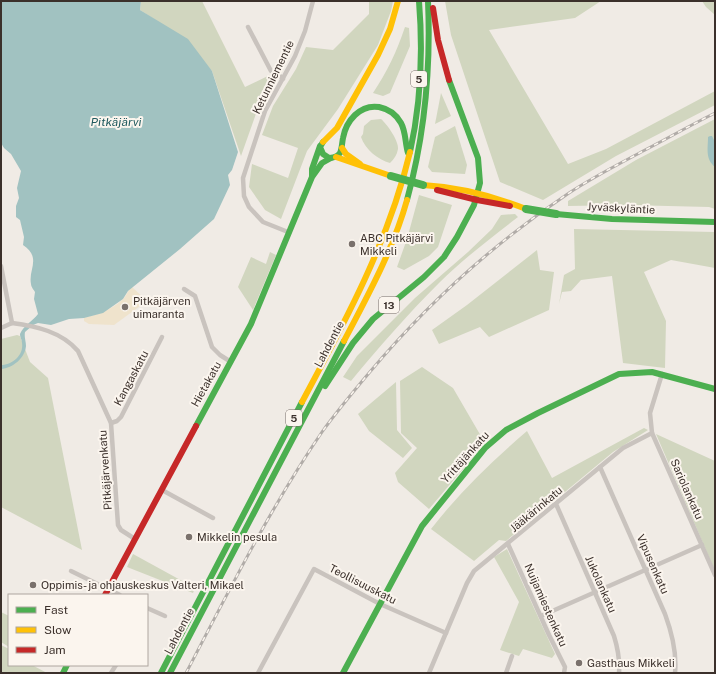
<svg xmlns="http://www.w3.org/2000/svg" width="716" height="674" font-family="'Public Sans',sans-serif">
  <rect width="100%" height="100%" fill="#f0ebe5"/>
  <g fill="#d1d6bf">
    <polygon points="141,1 202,1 245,87 270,75 276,75 258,108 241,156 212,71 157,21 140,10"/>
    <polygon points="369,1 393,1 391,11 378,45 338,109 307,151 281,219 265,210 249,187 252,164 288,178 298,148 262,135 273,106 296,69 306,47 333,50 369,14"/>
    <polygon points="445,1 601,1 575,18 489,30 568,164 606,149 715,91 715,105 616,156 543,200 500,182 451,35"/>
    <polygon points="702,1 715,1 715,15 706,7"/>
    <path d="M 405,27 L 409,28 L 410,46 L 390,93 L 383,96 L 373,93 C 387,72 397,51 405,27 Z"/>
    <polygon points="441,93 451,116 435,124"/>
    <path d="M 381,119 C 387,124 399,141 398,149 C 397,155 394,159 390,163 C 378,160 365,149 361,137 L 363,134 L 364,126 L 371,120 Z"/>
    <polygon points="715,119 715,209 709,207 627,205 568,206 568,201 636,160"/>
    <polygon points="455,126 467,165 465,174 432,172 428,167 435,137"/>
    <polygon points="419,195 452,205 438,247 429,256 404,270 397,267 407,239"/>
    <path d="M 515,214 L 518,217 C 491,238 463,259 439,283 C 408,314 379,347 351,381 L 343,377 L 357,356 L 415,298 L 468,252 L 492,229 L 501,215 Z"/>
    <polygon points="574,229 715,232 715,268 671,260 644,272 666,321 665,368 623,363 612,276 581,280 571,291 562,292 559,304 564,275 575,269"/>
    <polygon points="537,250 540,270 554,272 549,310 489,337 480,327 439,344 432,330 467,305"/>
    <polygon points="270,252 276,255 253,310 238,287 251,257 266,264"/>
    <polygon points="17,335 20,336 30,362 48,378 82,550 1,507 1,339"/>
    <polygon points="422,367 453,388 485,443 429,509 398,482 395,473 417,448 401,433 400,381"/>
    <polygon points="396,382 397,430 412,448 403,458 369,431 358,414"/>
    <path d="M 644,428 L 648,430 L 613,452 L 506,541 L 499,540 L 474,561 L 431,529 C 459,493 492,461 527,431 L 552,478 Z"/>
    <polygon points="656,434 715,461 715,571"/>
    <polygon points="507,549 555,654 552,658 523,649 519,656 500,650 519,602 494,557"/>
    <polygon points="133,554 195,588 193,593 127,567"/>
    <polygon points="1,612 9,616 9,647 1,642"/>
    <polygon points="1,645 9,649 9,665 32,665 47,673 1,673"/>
  </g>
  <path fill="#efe3cc" d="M 132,287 L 147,301 L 114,325 L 89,324 L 84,321 L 84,318 C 98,314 111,310 122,300 C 127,296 127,291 132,287 Z"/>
  <g fill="#a1c2c1">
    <path d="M 1,1 L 141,1 L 140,10 L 188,39 L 212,71 L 238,152 L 232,170 L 228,175 L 230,185 L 214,219 L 180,249 L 128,291 L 123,299 L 103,313 L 84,318 L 69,319 L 51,325 L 38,323 L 33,325 L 25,332 C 24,337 26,341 26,346 C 25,358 13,368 1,369 L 1,365 C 11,365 24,356 22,343 C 22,339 20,338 20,334 C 24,325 33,321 38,314 L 34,299 L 35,292 C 34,290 31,287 31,284 C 28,269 42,258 23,245 L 24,237 L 20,220 L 16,217 L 16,206 L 19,198 L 17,188 L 21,171 L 11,154 L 4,148 L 1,143 Z"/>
    <path d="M 710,136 L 712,136 L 715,142 L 715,167 C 705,159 708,148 708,137 Z"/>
  </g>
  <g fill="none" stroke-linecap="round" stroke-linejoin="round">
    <g stroke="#c9c3be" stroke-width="4.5">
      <polyline points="248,27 271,71 278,74 283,79"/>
      <polyline points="288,232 263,222 249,207 244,196 243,178 265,111 295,56 305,31 313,1"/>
      <polyline points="1,266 12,323"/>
      <polyline points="184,289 195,296 212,347 220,355 231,362"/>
      <path d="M 12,323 C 36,326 62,332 78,351 L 111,423 L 118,525 L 121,530 L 135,539"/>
      <polyline points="1,328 12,323"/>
      <polyline points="111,423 117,421 121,417 162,337"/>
      <polyline points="652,433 715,575"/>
      <path d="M 600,467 L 665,614 C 672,633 677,653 675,673"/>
      <polyline points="162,490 213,518"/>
      <path d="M 556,504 L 614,636 C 618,649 620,660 619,673"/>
      <polyline points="508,544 549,635 565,667 564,673"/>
      <polyline points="71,571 120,595"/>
      <polyline points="147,608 165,616"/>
      <polyline points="541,616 702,545"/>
      <polyline points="111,673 116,665"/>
      <polyline points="258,673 314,569 380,604 446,633"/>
      <polyline points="429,673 467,583 474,571 623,448 652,433 650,413 662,374"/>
      <polyline points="506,673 512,656"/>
    </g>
    <g stroke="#4caf50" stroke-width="6">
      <path d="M 323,142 L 320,147 L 323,154 L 329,158 C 333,158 337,157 340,153 C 342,149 342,143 343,138 C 346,121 360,104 379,107 C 389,109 396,114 401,123 C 406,132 405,143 408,153"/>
      <path d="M 410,152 C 421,103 423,51 419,1"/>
      <polyline points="312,176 312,169 320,146"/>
      <path d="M 407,200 C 425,134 431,69 428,1"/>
      <polyline points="556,214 612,219 715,222"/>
      <polyline points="325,386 353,343 373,319 424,277 444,257 457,237 474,205 480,183 478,158 449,80"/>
      <polyline points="196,426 251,324 312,177 322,163 331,158"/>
      <polyline points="63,673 67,665"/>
      <polyline points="161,673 302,402"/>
      <polyline points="170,673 344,341"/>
      <polyline points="343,673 422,526 485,448 506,430 538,413 619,374 652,372 715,389"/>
    </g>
    <g stroke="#ffc107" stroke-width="6">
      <polyline points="323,142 337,128 378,55 390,29 398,1"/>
      <polyline points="342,148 346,154 360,164"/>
      <polyline points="336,157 391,176"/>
      <path d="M 423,185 C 459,187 493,196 526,209"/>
      <path d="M 344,341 C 368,295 393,250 407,200"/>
      <path d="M 302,402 C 345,322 389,241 410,152"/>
    </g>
    <g stroke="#c62828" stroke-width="6">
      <polyline points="433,8 438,40 449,80"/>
      <polyline points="437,190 477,200 510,206"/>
      <polyline points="105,595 196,426"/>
    </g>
    <g stroke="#b1aca8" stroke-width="3">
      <path id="rail" d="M 186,673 C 229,591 270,508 322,432 C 337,411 353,392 369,373 C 427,304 494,243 569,193 C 593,177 619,164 645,150 C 668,138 691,125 715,113"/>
    </g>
    <use href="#rail" stroke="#fbf5ee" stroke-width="1.5" stroke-dasharray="4.5" stroke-linecap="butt"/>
    <g stroke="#4caf50" stroke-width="8">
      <polyline points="391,176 423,185"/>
      <polyline points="526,209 556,214"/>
    </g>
  </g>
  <g fill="#7a716c" stroke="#fbf5ee" stroke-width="1.5">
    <circle cx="352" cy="244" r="4"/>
    <circle cx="125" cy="307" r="4"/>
    <circle cx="189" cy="537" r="4"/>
    <circle cx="33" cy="585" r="4"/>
    <circle cx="579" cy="663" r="4"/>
  </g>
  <g text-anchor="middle" stroke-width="4" stroke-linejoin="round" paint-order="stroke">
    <g fill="#fbf5ee" stroke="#756b66" stroke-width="1">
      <rect x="411" y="71" width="16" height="16" rx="3"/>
      <rect x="379" y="297" width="20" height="16" rx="3"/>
      <rect x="286" y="410" width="16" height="16" rx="3"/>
    </g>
    <g font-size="10" font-weight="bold" fill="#3b302b">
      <text x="419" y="83">5</text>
      <text x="389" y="309">13</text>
      <text x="294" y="422">5</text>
    </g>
    <g font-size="11" fill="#3b302b" stroke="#fbf5ee">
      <text transform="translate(273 77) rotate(-64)" y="4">Ketunniementie</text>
      <text transform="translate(621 208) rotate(3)" y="4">Jyväskyläntie</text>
      <text transform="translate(329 344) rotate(-62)" y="4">Lahdentie</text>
      <text transform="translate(131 378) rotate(-62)" y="4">Kangaskatu</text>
      <text transform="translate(206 384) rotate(-61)" y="4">Hietakatu</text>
      <text transform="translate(465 457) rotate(-48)" y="4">Yrittäjänkatu</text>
      <text transform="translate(105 470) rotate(-94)" y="4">Pitkäjärvenkatu</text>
      <text transform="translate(687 489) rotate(66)" y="4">Sariolankatu</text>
      <text transform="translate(536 509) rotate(-40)" y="4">Jääkärinkatu</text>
      <text transform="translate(653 564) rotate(66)" y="4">Vipusenkatu</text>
      <text transform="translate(363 584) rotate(27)" y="4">Teollisuuskatu</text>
      <text transform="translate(601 584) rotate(66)" y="4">Jukolankatu</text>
      <text transform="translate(546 605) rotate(66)" y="4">Nuijamiestenkatu</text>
      <text transform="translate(179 631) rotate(-62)" y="4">Lahdentie</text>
    </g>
    <g font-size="11" fill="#3b302b" stroke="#fbf5ee" text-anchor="start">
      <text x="360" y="242">ABC Pitkäjärvi<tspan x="360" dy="13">Mikkeli</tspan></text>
      <text x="133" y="305">Pitkäjärven<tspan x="133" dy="13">uimaranta</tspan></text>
      <text x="197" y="541">Mikkelin pesula</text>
      <text x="41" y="589">Oppimis- ja ohjauskeskus Valteri, Mikael</text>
      <text x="587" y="667">Gasthaus Mikkeli</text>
    </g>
    <g font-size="12" font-style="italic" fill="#1f5a5e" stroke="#fbf5ee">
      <text x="116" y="126">Pitkäjärvi</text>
    </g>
  </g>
  <rect width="716" height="674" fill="none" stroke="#3b302b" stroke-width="4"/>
  <rect x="8" y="594" width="140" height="72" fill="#fbf5ee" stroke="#aea6a0"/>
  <rect x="16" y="607" width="20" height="6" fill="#4caf50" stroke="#aea6a0"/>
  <text x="44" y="614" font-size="12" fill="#3b302b">Fast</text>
  <rect x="16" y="627" width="20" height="6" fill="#ffc107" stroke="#aea6a0"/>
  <text x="44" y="634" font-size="12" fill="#3b302b">Slow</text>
  <rect x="16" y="647" width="20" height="6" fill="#c62828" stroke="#aea6a0"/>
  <text x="44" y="654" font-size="12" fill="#3b302b">Jam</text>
</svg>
